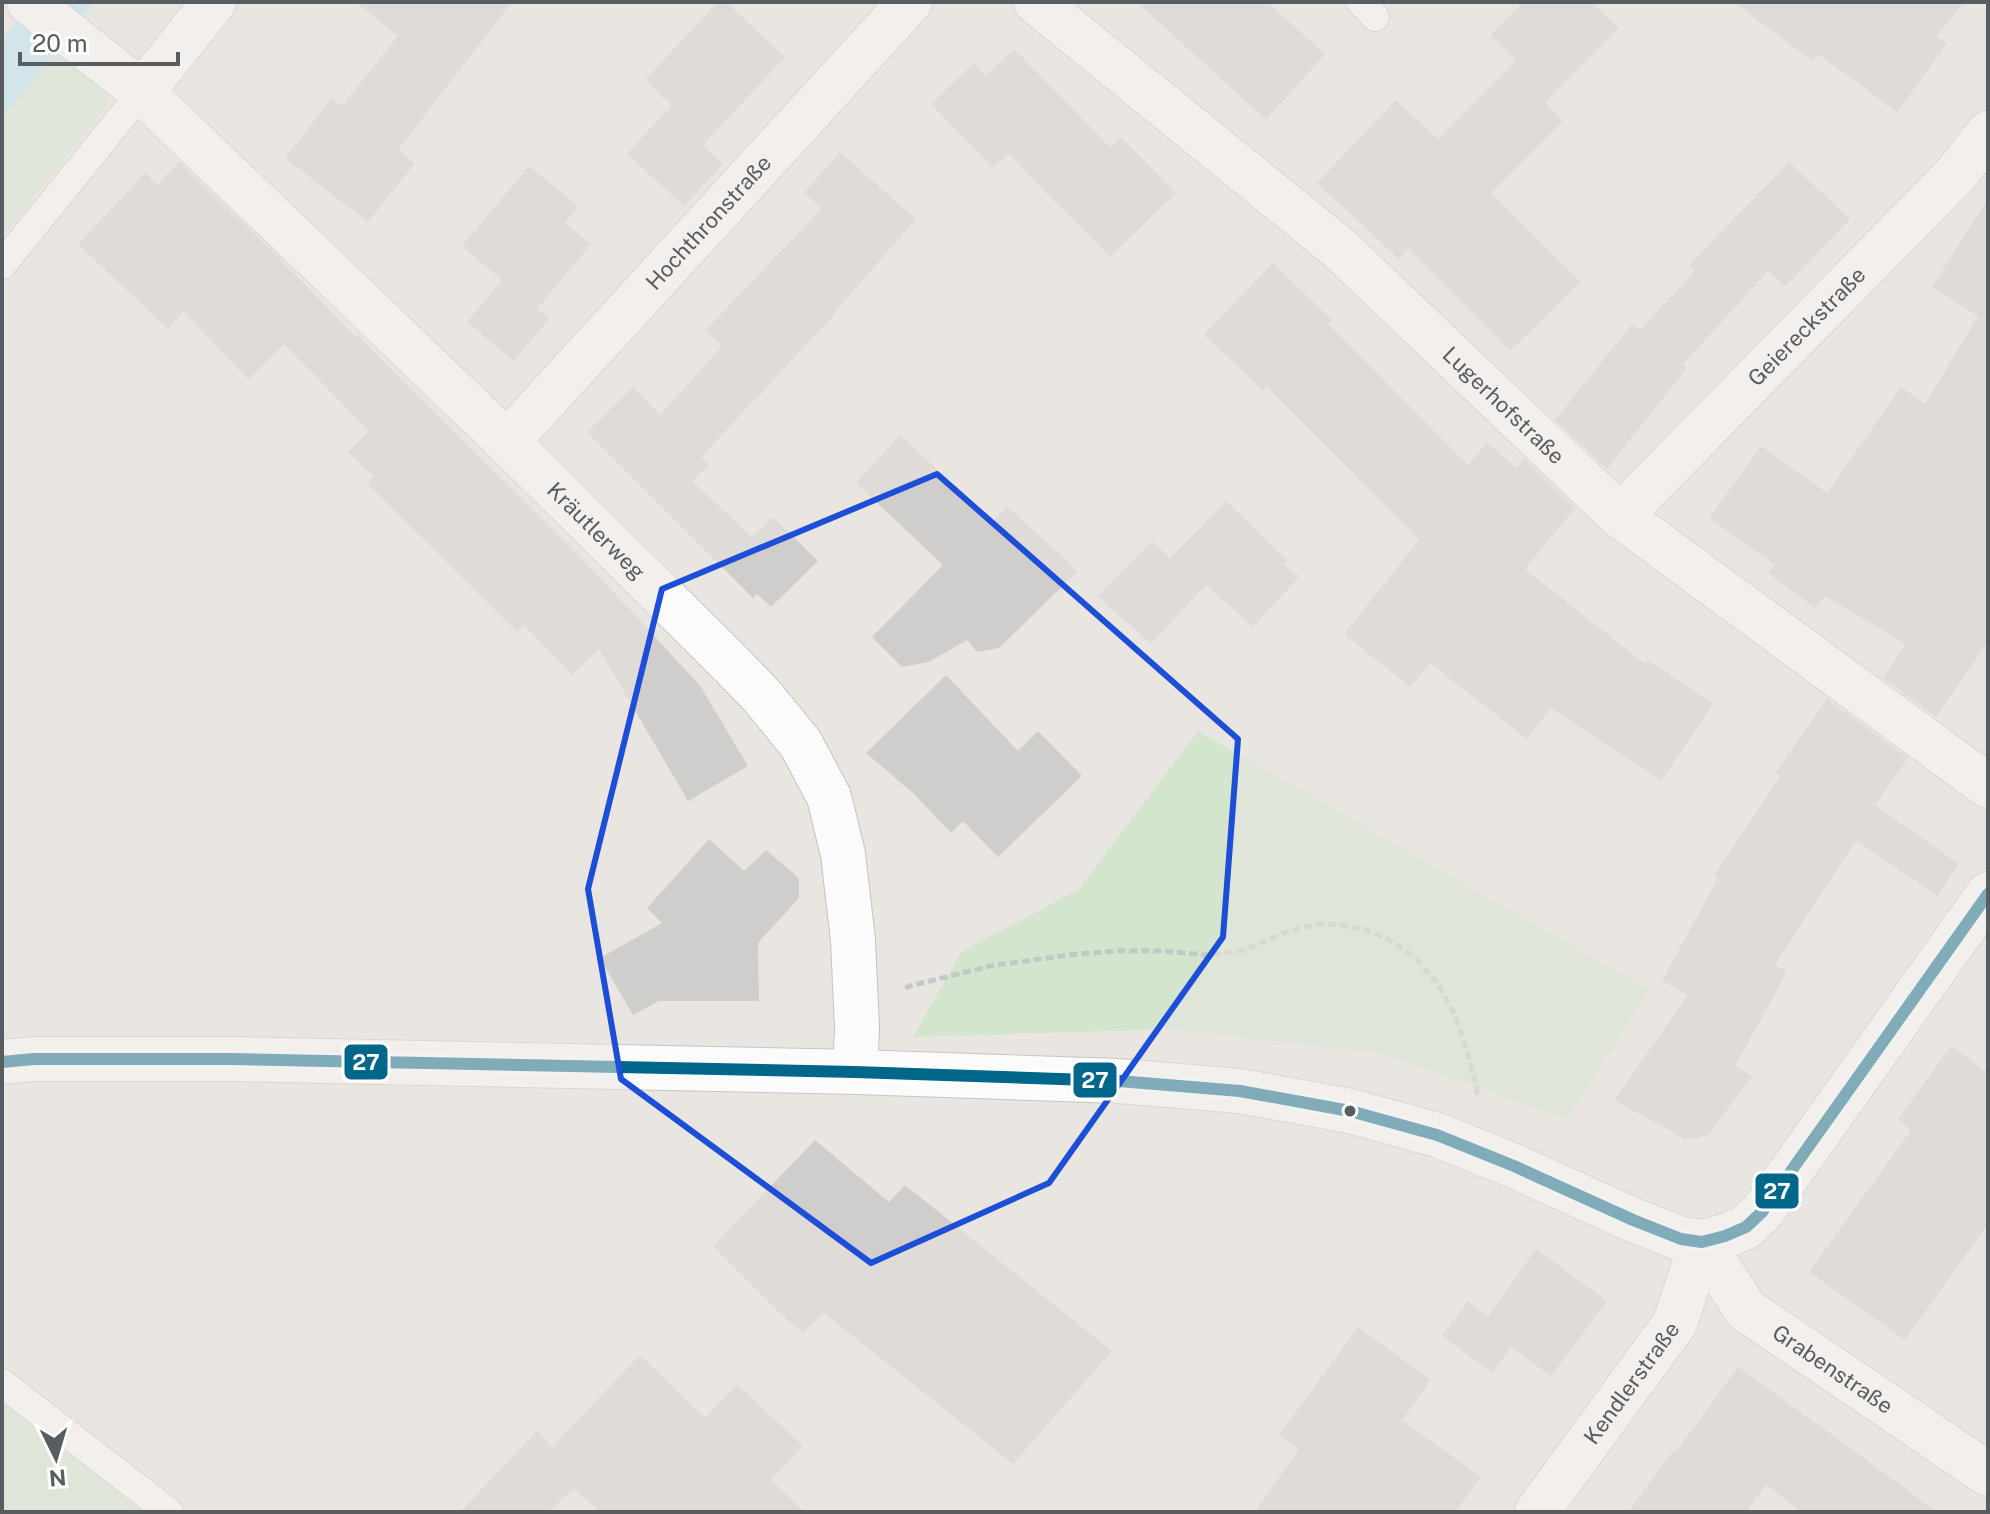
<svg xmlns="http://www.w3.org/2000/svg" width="1990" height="1514" font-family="'Public Sans',sans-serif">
  <rect width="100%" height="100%" fill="#e9e6e2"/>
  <g fill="#d3e5cc">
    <polygon points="56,51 104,87 108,104 2,237 2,118"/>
    <polygon points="1198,731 1649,990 1567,1119 1384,1054 1173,1029 913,1037 961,952 1079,889"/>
    <polygon points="2,1402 143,1512 2,1512"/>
  </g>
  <polygon fill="#b3e4f6" points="33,2 95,2 2,118 2,40"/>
  <g fill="#d0cecc">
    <polygon points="356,2 512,2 398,150 415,163 368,222 285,158 332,98 342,106 398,36"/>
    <polygon points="718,2 726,2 785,57 703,145 723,164 684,206 627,154 672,105 645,80"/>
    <polygon points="1137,2 1267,2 1325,54 1266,120"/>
    <polygon points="1523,2 1592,2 1619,28 1545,102 1563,121 1491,193 1581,282 1510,351 1408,249 1399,259 1317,183 1396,100 1438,139 1516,61 1490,35"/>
    <polygon points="1733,2 1965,2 1936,36 1947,44 1897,112 1818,54 1812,61"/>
    <polygon points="1014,49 1110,147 1121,137 1176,193 1110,257 1009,154 993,168 931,104 974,63 986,76"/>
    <polygon points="840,152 916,219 834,313 835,314 701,457 709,465 692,481 752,537 773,517 818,561 771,607 757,594 753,598 587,432 633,387 660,415 722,346 705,331 822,208 804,193"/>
    <polygon points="179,162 274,253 355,336 357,335 575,552 636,616 701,687 748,766 688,801 599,649 572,675 524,625 517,632 367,483 374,477 348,452 369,431 284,344 249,379 183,312 168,329 78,244 145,173 158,185"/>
    <polygon points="1789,162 1850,219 1785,287 1768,271 1683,364 1687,368 1607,469 1555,420 1632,324 1640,330 1695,271 1689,265"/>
    <polygon points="529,166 578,206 565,223 591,244 537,309 549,319 514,361 467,322 502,280 462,246"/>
    <polygon points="1988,198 1988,642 1936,717 1883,678 1906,644 1825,596 1815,608 1768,573 1775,565 1709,518 1761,446 1827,493 1901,387 1925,404 1978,316 1932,287"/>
    <polygon points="1273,263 1332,320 1328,324 1468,465 1487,443 1517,468 1524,459 1575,508 1525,569 1645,664 1648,660 1713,704 1661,781 1551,708 1527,739 1430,663 1410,687 1344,634 1419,540 1267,387 1263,391 1204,334"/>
    <polygon points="900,435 993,521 1007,506 1078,571 999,648 977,652 967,640 929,662 902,667 872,637 943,565 856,483"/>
    <polygon points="1226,501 1287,560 1284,564 1299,577 1253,627 1206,585 1151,644 1097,596 1152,541 1170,558"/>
    <polygon points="946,675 1018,751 1038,731 1082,776 998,857 963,821 951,833 913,793 866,753"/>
    <polygon points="1827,699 1908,758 1875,805 1959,864 1937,896 1856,840 1775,965 1787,972 1735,1066 1752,1076 1709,1134 1696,1139 1685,1139 1614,1100 1688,995 1662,981 1718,878 1714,876 1780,776 1775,773"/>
    <polygon points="709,839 744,871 766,850 799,878 799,898 758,943 759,1001 659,1001 633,1015 600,958 662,923 647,908"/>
    <polygon points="1951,1046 1988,1073 1988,1224 1905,1340 1809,1272 1911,1130 1898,1120"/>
    <polygon points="815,1140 889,1202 905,1185 1112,1351 1013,1464 824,1313 803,1333 783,1316 713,1246"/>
    <polygon points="1536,1249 1607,1301 1551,1376 1511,1347 1492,1373 1442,1336 1468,1301 1488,1316"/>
    <polygon points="1358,1327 1431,1380 1402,1420 1481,1477 1455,1512 1255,1512 1299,1449 1279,1435"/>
    <polygon points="640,1355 705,1418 737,1384 803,1446 771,1480 805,1512 600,1512 574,1488 548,1512 460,1512 537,1431 552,1447"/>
    <polygon points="1738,1367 1860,1455 1937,1512 1802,1512 1766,1485 1746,1512 1628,1512 1673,1451 1675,1453"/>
  </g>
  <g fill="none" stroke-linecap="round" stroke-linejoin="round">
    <g stroke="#c4c3c3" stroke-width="30">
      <g id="lane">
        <polyline points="1361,2 1375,17"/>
        <polyline points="2,265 142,92"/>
        <polyline points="2,1383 169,1512"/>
      </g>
    </g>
    <g stroke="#c4c3c3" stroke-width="46">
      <g id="street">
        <path id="s1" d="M 29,2 L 142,92 L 261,206 L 507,442 L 722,655 L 761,695 L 801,744 L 829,797 L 843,854 L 853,940 L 857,1028 L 855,1072"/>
        <path id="s2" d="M 1036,2 L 1339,248 L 1620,516 L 1988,786"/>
        <polyline points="142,92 214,2"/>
        <path id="s3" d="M 507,442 L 910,2"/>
        <path id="s4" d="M 1620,516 L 1957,173 L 1988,133"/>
        <path id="s5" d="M 1702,1242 L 1746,1310 L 1988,1474"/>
        <path id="s6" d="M 1537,1512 L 1675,1323 L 1702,1242"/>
      </g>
    </g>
    <g stroke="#c5c5c5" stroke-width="46">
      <polyline id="secondary" points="2,1062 34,1059 231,1059 855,1072 1119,1081 1240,1091 1350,1111 1437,1135 1514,1166 1633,1220 1681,1239 1702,1242 1725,1236 1746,1227 1762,1212 1988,894"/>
    </g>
    <polyline stroke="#c2c8c4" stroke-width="5" stroke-dasharray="8 4" stroke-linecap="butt" points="905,988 910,986 990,966 1077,954 1117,951 1164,951 1204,955 1242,951 1289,931 1318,924 1341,925 1366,930 1391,941 1413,956 1436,981 1454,1013 1467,1051 1477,1088 1476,1096"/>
    <use href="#lane" stroke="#fcfbfb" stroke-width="28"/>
    <use href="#street" stroke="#fcfbfb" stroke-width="44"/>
    <use href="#secondary" stroke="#fcfbfb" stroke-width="44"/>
    <g stroke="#fff" stroke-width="18">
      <polyline id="bus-1" points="2,1062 34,1059 231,1059 855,1072 1119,1081 1240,1091 1350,1111 1437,1135 1514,1166 1633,1220 1681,1239 1702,1242 1725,1236 1746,1227 1762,1212 1988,894"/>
    </g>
    <use href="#bus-1" stroke="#00678b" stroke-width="12"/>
  </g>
  <path d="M0 0H1990V1514H0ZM 937,474 L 1238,739 L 1223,937 L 1049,1183 L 871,1263 L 621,1079 L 588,889 L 662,589 Z" fill="#e9e6e2" fill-opacity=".55" fill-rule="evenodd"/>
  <path fill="none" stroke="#1d4ed8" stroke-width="6" stroke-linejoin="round" d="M 937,474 L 1238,739 L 1223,937 L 1049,1183 L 871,1263 L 621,1079 L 588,889 L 662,589 Z"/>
  <circle fill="#585d61" stroke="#fff" stroke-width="3" cx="1350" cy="1111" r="7"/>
  <g text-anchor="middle" stroke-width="8" stroke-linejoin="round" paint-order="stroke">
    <g font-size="22" fill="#585d61" stroke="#fff">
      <text dy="8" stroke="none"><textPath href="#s3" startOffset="298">Hochthronstraße</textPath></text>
      <text dy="8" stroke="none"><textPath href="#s4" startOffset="266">Geiereckstraße</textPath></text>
      <text dy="8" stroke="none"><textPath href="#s2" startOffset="618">Lugerhofstraße</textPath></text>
      <text dy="8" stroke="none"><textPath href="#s1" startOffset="776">Kräutlerweg</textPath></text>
      <text dy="8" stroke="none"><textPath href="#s5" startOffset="186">Grabenstraße</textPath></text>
      <text dy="8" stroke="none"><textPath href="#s6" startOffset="160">Kendlerstraße</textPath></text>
    </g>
  </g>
  <g stroke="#fff" stroke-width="3">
    <rect x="343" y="1043" width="46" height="38" rx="8" fill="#00678b"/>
    <rect x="1072" y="1061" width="46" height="38" rx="8" fill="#00678b"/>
    <rect x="1754" y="1172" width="46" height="38" rx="8" fill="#00678b"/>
  </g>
  <g font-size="22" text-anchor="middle" font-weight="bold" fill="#fff">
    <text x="366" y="1070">27</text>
    <text x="1095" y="1088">27</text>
    <text x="1777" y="1199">27</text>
  </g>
  <rect width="1990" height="1514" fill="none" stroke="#585d61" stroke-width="8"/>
  <g transform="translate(56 1458) rotate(175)" stroke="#ffffff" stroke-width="6" paint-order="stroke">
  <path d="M0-6L14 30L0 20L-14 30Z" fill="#585d61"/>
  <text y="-12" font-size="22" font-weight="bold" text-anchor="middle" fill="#585d61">N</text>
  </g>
  <path d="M20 52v12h158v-12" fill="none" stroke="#585d61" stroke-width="4"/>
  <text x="32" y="52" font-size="24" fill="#585d61" stroke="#ffffff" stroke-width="6" paint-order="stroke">20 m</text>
</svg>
